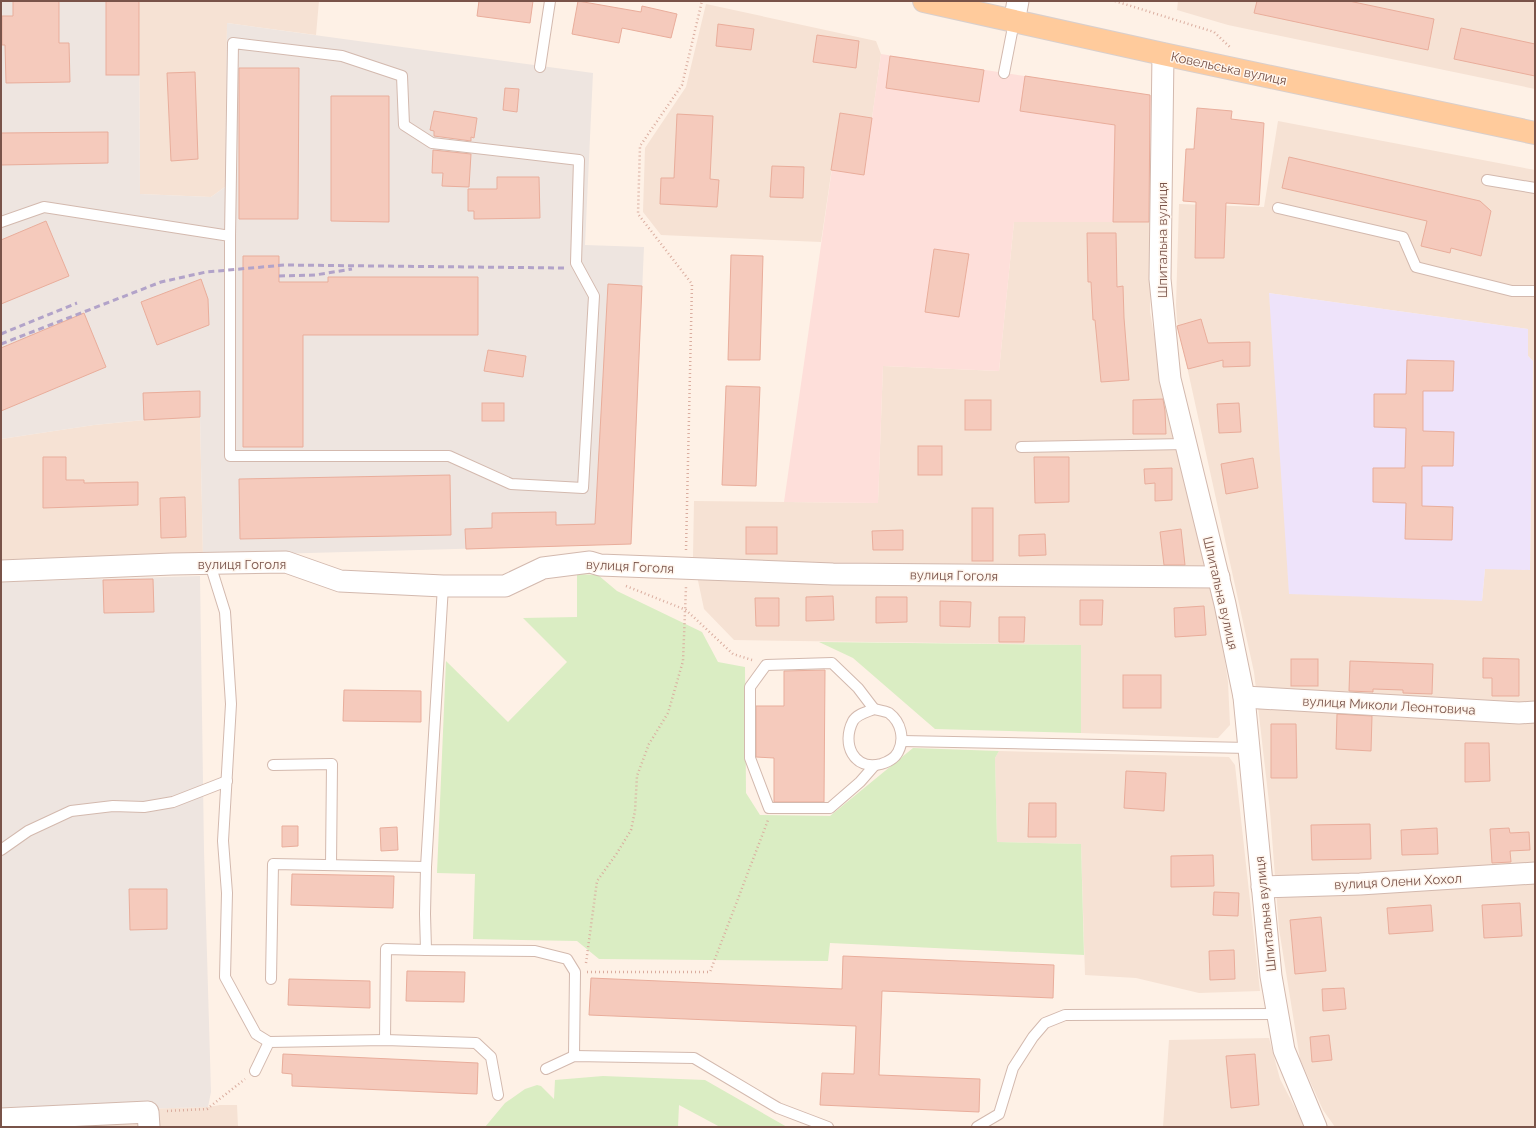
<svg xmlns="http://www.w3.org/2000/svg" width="1536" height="1128" font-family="Raleway,sans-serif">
  <rect width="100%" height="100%" fill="#fef1e6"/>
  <g fill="#f6e2d4" fill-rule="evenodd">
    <polygon points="139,1 319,1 316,35 227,23 225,187 211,197 140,194"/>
    <polygon points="1178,1 1535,1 1535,89 1228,25 1177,10"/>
    <polygon points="706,4 876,41 881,54 872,118 840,113 821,242 661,235 643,212 645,148 686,87"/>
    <path d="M 1278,121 L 1535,170 L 1535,1127 L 1335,1127 L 1323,1110 L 1300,1059 L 1279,929 L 1270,811 L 1254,672 L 1177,321 L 1176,305 L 1179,204 L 1264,207 ZM 1269,293 L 1528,329 L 1528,356 L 1533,361 L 1530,569 L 1485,569 L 1482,601 Z"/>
    <polygon points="1014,222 1151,222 1150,312 1160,368 1215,595 1228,682 1230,725 1218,738 1081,733 1080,645 734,640 704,609 693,557 694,501 878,503 883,366 999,371"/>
    <polygon points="200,417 203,556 1,562 1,439 94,425 144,420"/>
    <polygon points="999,751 1229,757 1235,765 1260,991 1199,993 1136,978 1085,975 1081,844 997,842 995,758"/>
    <polygon points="1269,1038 1280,1079 1305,1127 1163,1127 1169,1040"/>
    <polygon points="220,1105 237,1105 238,1127 1,1127 1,1113 208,1107"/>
  </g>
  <polygon fill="#fedfda" points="881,54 1155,96 1151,222 1014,222 999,371 883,366 878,503 784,502 840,113 872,118"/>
  <g fill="#eee5e0">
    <polygon points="1,1 139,1 140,194 211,197 225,187 227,23 593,73 585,245 644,247 631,544 203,556 200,417 144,420 94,425 1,439"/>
    <polygon points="200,576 204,851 211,1092 208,1107 1,1113 1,582"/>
  </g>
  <polygon fill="#eee3fa" points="1269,293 1528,329 1528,356 1533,361 1530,570 1485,569 1482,601 1289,594"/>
  <g fill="#daedc3">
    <polygon points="577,574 598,575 617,591 702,632 718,662 745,667 746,793 760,815 830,816 913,748 999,751 995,758 997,842 1081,844 1084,955 830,943 828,961 599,959 577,941 473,939 475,874 437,873 446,661 508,722 567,662 523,618 577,617"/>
    <polygon points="819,642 1081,645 1081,733 935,729 853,658"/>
    <polygon points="603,1076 705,1080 787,1127 720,1127 679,1105 678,1127 485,1127 505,1103 525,1089 537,1085 541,1086 554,1099 555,1080"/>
  </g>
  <g fill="#f5cabc" stroke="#e9ad9b">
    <polygon points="13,1 59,1 59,43 69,43 70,82 6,83 5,45 2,45 2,16 13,16"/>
    <rect x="106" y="1" width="33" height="74"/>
    <polygon points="479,1 533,1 530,23 477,16"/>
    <polygon points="578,1 641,12 642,6 677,14 671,38 622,28 619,43 572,34"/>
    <polygon points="1257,1 1349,1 1434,19 1428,50 1254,13"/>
    <polygon points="718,24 754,29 751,50 716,46"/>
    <polygon points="1461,28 1535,44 1535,76 1454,59"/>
    <polygon points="817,35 859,41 856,68 813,62"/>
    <polygon points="890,56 984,70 979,102 886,88"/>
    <polygon points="239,68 299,68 298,219 239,219"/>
    <polygon points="195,72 198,159 171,161 167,73"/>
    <polygon points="1025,76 1150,95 1149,222 1113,222 1115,125 1020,111"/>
    <polygon points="505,88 519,89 517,112 503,110"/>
    <polygon points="331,96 389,96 389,222 331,221"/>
    <polygon points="1197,108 1232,111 1231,119 1264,123 1259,205 1226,203 1224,258 1195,258 1196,202 1183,201 1186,149 1194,149"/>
    <polygon points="434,111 477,118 474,138 471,137 471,141 434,136 434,131 430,130"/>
    <polygon points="840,113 872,118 864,175 831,170"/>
    <polygon points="677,114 713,116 710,179 719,180 717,207 660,204 661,178 674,178"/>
    <polygon points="108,132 108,163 1,165 1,133"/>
    <polygon points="433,150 471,154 469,187 442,186 443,173 432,173"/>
    <polygon points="1289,157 1480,201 1491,211 1481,256 1451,248 1450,253 1421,246 1427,221 1282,188"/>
    <polygon points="772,166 804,167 803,198 770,197"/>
    <polygon points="497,177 539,177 540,218 474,219 474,211 468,211 468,189 497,189"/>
    <polygon points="46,221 69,276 1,304 1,240"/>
    <polygon points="1087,233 1116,233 1117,287 1123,286 1124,318 1129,380 1101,382 1095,320 1093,320 1091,282 1088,282"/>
    <polygon points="934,249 969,254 959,317 925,312"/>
    <polygon points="731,255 763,256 760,360 728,360"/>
    <polygon points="243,256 279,256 279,282 328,282 328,277 478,277 478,335 303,335 303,447 243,447"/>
    <polygon points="201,279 208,299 209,325 157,345 141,302"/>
    <polygon points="608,284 642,286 631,544 466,549 465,529 492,528 492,513 556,512 556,525 595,524"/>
    <polygon points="84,313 106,367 1,411 1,348"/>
    <polygon points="1201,319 1208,343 1250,342 1250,366 1223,367 1223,360 1188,369 1177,326"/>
    <polygon points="488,350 526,356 523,377 484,371"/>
    <polygon points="1407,360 1454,361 1453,391 1423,391 1423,431 1454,432 1453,466 1422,466 1422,506 1453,507 1452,540 1405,539 1406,503 1373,502 1373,468 1405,468 1406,428 1374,427 1374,394 1406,394"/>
    <polygon points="726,386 760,387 756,486 722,485"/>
    <polygon points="200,391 200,417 144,420 143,393"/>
    <polygon points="1163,399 1165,411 1166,434 1133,434 1133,400"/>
    <rect x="965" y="400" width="26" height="30"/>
    <rect x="482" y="403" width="22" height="18"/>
    <polygon points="1239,403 1241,432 1219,433 1217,404"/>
    <rect x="918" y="446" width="24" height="29"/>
    <polygon points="43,457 66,457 66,480 84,480 84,483 138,482 138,505 43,508"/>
    <polygon points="1034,457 1069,457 1069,502 1035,503"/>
    <polygon points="1253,458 1258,488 1226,494 1221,464"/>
    <polygon points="1172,468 1172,500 1155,501 1155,483 1145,484 1144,469"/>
    <polygon points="450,475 451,535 240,539 239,479"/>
    <polygon points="185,497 186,537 161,538 160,498"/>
    <rect x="972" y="508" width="21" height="53"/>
    <rect x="746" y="527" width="31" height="27"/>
    <polygon points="1181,529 1185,565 1164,565 1160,532"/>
    <polygon points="903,530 903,550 873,550 872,531"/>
    <polygon points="1045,534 1046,555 1019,556 1019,535"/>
    <polygon points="153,579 154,612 104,613 103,580"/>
    <polygon points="833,596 834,620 806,621 806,597"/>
    <polygon points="876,597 907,597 907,622 876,623"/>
    <polygon points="755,598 779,598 779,626 756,626"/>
    <polygon points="1080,600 1103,600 1102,625 1080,625"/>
    <polygon points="940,601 971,602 970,627 940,626"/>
    <polygon points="1204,606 1206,635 1175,637 1174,608"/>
    <polygon points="999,617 1025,617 1024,642 999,642"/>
    <polygon points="1483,658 1519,659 1519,696 1492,696 1492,678 1483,678"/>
    <rect x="1291" y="659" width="27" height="27"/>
    <polygon points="1350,661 1433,664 1432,694 1403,693 1403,690 1373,689 1373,692 1349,691"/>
    <polygon points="825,670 824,802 774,802 774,758 756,757 756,706 784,706 784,671"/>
    <rect x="1123" y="675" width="38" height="33"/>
    <polygon points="344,690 421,691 421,722 343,721"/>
    <polygon points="1337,714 1372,716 1371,751 1336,749"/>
    <polygon points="1271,724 1296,724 1297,778 1271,778"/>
    <polygon points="1465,743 1489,743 1490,781 1465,782"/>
    <polygon points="1126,771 1166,773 1164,811 1124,808"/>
    <polygon points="1029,803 1056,803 1056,837 1028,837"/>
    <polygon points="1370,824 1371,859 1312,860 1311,825"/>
    <polygon points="282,826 298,826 298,846 282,847"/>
    <polygon points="397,827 398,850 381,851 380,828"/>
    <polygon points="1437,828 1438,854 1402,855 1401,830"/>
    <polygon points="1509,828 1510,833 1529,832 1530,850 1510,851 1511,862 1492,863 1490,829"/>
    <polygon points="1213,855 1214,886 1171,887 1171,856"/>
    <polygon points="292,874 394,876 393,908 291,905"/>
    <polygon points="129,889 167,889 167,929 130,930"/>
    <polygon points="1214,892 1239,893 1238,916 1213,915"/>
    <polygon points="1520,903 1522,936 1484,938 1482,905"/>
    <polygon points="1431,905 1433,931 1389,934 1387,908"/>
    <polygon points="1321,917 1326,971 1295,974 1290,920"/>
    <polygon points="1234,950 1235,979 1210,980 1209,951"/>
    <polygon points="843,956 1054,965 1053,998 882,991 879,1075 980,1079 979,1112 820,1105 822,1073 854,1074 856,1026 589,1015 591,978 842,989"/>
    <polygon points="407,971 465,972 464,1002 406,1001"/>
    <polygon points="289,979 370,981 370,1008 288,1005"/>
    <polygon points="1344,988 1346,1009 1323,1011 1322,989"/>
    <polygon points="1329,1035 1332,1060 1312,1062 1310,1037"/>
    <polygon points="283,1054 478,1063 477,1094 292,1086 292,1074 282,1073"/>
    <polygon points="1255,1054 1259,1105 1231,1108 1226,1056"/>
  </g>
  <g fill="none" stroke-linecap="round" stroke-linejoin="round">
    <g stroke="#d3b9ae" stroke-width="12">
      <g id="service">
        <polyline points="540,67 550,1"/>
        <polyline points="1004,73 1014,22"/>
        <polyline points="1487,180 1535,188"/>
        <polyline points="1278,208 1403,237 1416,267 1512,291 1535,291"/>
        <polyline points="1,222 44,207 230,236 230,456 449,456 511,484 583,488 594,296 576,263 579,160 432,143 404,125 402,76 342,56 233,43 230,236"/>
        <polyline points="1021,447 1186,444"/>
        <polyline points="210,564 225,612 231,704 223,841 227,893 225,977 256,1034 269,1042"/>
        <polyline points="443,586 426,867 425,914 426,950 535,951 567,959 575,972 574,1056"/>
        <polyline points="874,709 858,688 832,663 766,665 750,687 750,758 769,808 830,808 860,782 874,766"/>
        <path d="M 874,709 C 878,710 885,711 889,713 C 901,722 905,739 898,752 C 895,758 888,762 881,764 C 854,771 841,744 853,721 C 857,714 867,712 874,709 Z"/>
        <polyline points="902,741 1249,748"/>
        <polyline points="273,765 332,764 331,865"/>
        <polyline points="1,850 28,831 71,811 113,806 144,807 173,802 227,781"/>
        <polyline points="271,979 273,864 426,867"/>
        <polyline points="385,1040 386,949 426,950"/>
        <polyline points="546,1069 574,1056 694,1058 778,1108 828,1127"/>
        <polyline points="255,1071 269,1042 385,1040 476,1043 491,1057 498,1095"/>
        <polyline points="977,1127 999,1114 1013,1068 1033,1037 1045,1023 1065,1015 1277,1014"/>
      </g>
    </g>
    <g stroke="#d3b9ae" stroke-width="23">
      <g id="minor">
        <polyline points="1014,22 1018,1"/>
        <polyline points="1163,54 1160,279 1170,379 1225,604 1244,697 1271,976 1284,1050 1316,1127"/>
        <polyline points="1,571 172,564 286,562 340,581 443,586 505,586 543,568 590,562 600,565 833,574 1219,577"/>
        <polyline points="1244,697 1519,713 1535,712"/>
        <polyline points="1262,887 1360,884 1535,873"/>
        <polyline points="1,1119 148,1112 149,1127"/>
      </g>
    </g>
    <g stroke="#d9cfcc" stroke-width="24">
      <polyline id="primary" points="924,1 1163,54 1535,133"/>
    </g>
    <g stroke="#daad9f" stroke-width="2.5" stroke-dasharray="1 3" stroke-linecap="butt">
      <polyline points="1115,1 1214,32 1231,48"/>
      <polyline points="686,550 692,284 638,214 640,146 682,85 702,1"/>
      <polyline points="626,586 686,610 733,654 752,660"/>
      <polyline points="586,963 597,881 617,853 631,830 635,811 637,776 649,744 668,713 683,661 686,587"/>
      <polyline points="587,972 710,972 768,820"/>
      <polyline points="167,1111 207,1109 245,1079"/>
    </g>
    <use href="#service" stroke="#fff" stroke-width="10"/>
    <use href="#minor" stroke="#fff" stroke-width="21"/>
    <use href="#primary" stroke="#ffcb9c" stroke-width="22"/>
    <g stroke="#b2a3c9" stroke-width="3" stroke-dasharray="6 4" stroke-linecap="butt">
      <polyline points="279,276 315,275 352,269"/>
      <polyline points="1,334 77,303"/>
      <polyline points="1,344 161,282 206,272 285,265 564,268"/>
    </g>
  </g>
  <g text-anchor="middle" stroke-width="3" stroke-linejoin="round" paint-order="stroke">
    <g font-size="13" fill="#795349" stroke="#fff6ee">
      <text transform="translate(1229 68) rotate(12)" y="5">Ковельська вулиця</text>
      <text transform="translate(1162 240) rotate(-90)" y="5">Шпитальна вулиця</text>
      <text x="242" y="569">вулиця Гоголя</text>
      <text transform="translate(630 566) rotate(3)" y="5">вулиця Гоголя</text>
      <text transform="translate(954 575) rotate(1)" y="5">вулиця Гоголя</text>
      <text transform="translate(1221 593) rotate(77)" y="5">Шпитальна вулиця</text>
      <text transform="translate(1389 705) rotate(3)" y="5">вулиця Миколи Леонтовича</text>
      <text transform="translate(1398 881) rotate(-3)" y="5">вулиця Олени Хохол</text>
      <text transform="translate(1265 914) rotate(-96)" y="5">Шпитальна вулиця</text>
    </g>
  </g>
  <rect width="1536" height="1128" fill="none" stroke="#795349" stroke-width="4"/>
</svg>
